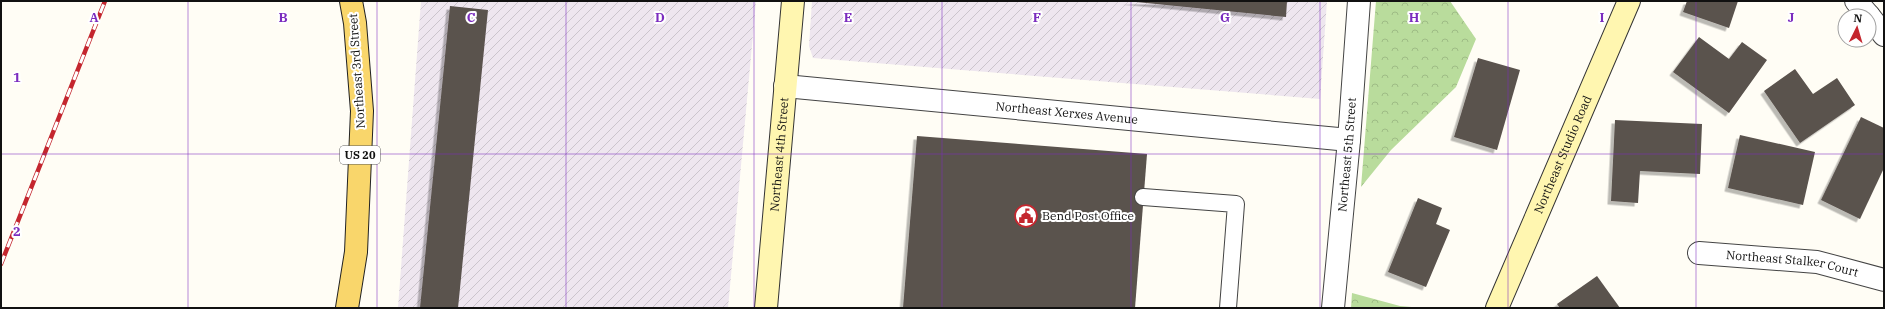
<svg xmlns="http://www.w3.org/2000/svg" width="1885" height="309" font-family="'IBM Plex Serif',serif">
  <defs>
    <pattern id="industrial-furrows" width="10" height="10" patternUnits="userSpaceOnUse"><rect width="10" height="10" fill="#eee6ef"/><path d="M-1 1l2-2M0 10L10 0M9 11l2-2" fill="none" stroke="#cbc4cc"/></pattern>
    <pattern id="forest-crowns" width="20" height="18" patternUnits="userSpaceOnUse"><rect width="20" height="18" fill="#b9dc9c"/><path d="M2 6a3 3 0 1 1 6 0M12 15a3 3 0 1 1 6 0" fill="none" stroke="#9ebc85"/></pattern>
    <filter id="shadow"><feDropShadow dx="-3.5" dy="3.5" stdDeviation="0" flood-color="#0004"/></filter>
  </defs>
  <rect width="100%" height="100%" fill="#fffdf5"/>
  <g fill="url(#industrial-furrows)">
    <polygon points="421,1 756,1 728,308 398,308"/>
    <polygon points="812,1 1327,1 1320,99 813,58 809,46"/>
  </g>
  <g fill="url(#forest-crowns)">
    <polygon points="1376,1 1450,1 1476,39 1456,87 1391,150 1361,187"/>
    <polygon points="1352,293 1400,306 1423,308 1351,308"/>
  </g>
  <g fill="#5a524d" filter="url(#shadow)">
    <polygon points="1126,1 1287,1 1286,17"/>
    <polygon points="1687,1 1738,1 1729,28 1683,12"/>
    <polygon points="450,6 488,10 458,308 420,308"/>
    <polygon points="1699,37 1729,59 1742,42 1767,60 1729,113 1673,72"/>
    <polygon points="1478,58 1520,70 1497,150 1454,137"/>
    <polygon points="1795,69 1813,94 1837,78 1855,105 1800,143 1764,91"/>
    <polygon points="1861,117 1884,128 1884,168 1860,219 1821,200"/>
    <polygon points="1615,120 1702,124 1700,174 1640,171 1638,203 1611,201"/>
    <polygon points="1740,135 1815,152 1803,205 1728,188"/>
    <polygon points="917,136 1147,154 1135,308 903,308"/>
    <polygon points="1418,198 1442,208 1436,224 1450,230 1426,287 1388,272"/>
    <polygon points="1597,276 1620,308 1560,308 1557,304"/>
  </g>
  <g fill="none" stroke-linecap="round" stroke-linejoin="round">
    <g stroke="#444" stroke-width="18">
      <polyline id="lane" points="1143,197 1236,204 1228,308"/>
    </g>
    <g stroke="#444" stroke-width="24">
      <g id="street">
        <polyline points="1856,1 1869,16"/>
        <polyline points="1869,16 1884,35"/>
        <path id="s1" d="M 785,86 L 1349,140"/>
        <path id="s2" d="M 1699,253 L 1817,262 L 1884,280"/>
        <path id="s3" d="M 1333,308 L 1349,140 L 1359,1"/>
      </g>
    </g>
    <g stroke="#333" stroke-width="24">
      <g id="secondary">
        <path id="s4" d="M 766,308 L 793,1"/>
        <path id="s5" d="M 1497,308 L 1629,1"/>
      </g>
    </g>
    <g stroke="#222" stroke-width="24">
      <polyline id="primary" points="347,308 356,252 362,111 355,23 351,1"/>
    </g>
    <use href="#lane" stroke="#fff" stroke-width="16"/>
    <use href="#street" stroke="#fff" stroke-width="22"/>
    <use href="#secondary" stroke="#fff6b0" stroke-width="22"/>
    <use href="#primary" stroke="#f9d66b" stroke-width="22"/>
    <g stroke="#c4262e" stroke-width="4.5">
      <polyline id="rail" points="1,264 105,1"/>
    </g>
    <use href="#rail" stroke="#fff" stroke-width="3" stroke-dasharray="9" stroke-linecap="butt"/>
  </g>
  <path fill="none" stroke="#7b2cbf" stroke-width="1" stroke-opacity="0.55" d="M 188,1 L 188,308M 377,1 L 377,308M 566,1 L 566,308M 754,1 L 754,308M 942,1 L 942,308M 1131,1 L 1131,308M 1320,1 L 1320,308M 1508,1 L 1508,308M 1696,1 L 1696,308M 1,154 L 1884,154"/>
  <defs>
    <g id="civic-ring" transform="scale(1.15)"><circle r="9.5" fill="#fff" stroke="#c4262e" stroke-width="1.5"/><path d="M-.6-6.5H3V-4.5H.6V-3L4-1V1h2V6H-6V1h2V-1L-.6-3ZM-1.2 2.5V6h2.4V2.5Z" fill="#c4262e"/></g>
  </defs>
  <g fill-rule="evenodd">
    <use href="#civic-ring" x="1026" y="216"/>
  </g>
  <g text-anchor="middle" stroke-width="4" stroke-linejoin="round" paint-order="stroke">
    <rect fill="#fff" stroke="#585858" stroke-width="1" x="340" y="146" width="40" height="18" rx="3"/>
    <g font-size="11" font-weight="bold" fill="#111">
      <text x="360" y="159">US 20</text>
    </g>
    <g font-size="12" fill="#111" stroke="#fff">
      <text transform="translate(357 71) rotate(-94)" y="4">Northeast 3rd Street</text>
      <text dy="4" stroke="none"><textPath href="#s1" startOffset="283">Northeast Xerxes Avenue</textPath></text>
      <text dy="4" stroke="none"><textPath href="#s5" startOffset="167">Northeast Studio Road</textPath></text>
      <text dy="4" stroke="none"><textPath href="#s4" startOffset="154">Northeast 4th Street</textPath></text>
      <text dy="4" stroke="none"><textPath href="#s3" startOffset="154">Northeast 5th Street</textPath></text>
      <text dy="4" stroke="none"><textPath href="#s2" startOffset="94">Northeast Stalker Court</textPath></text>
    </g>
    <g font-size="12" fill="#111" stroke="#fff" text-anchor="start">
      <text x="1042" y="220">Bend Post Office</text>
    </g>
  </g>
  <g font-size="13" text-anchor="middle" font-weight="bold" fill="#7b2cbf" stroke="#fff" stroke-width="4" stroke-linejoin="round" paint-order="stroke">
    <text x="94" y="22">A</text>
    <text x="283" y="22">B</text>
    <text x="471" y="22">C</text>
    <text x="660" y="22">D</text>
    <text x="848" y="22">E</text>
    <text x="1037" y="22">F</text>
    <text x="1225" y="22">G</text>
    <text x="1414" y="22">H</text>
    <text x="1602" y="22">I</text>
    <text x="1791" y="22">J</text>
    <text x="17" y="82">1</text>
    <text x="17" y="236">2</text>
  </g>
  <rect width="1885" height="309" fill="none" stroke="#111111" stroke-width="4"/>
  <g transform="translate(1857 28) rotate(5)"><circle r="19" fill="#ffffff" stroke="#a0a0a0"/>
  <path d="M0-3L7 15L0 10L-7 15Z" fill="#c4262e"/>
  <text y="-6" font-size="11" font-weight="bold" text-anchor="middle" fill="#111111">N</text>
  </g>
</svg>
